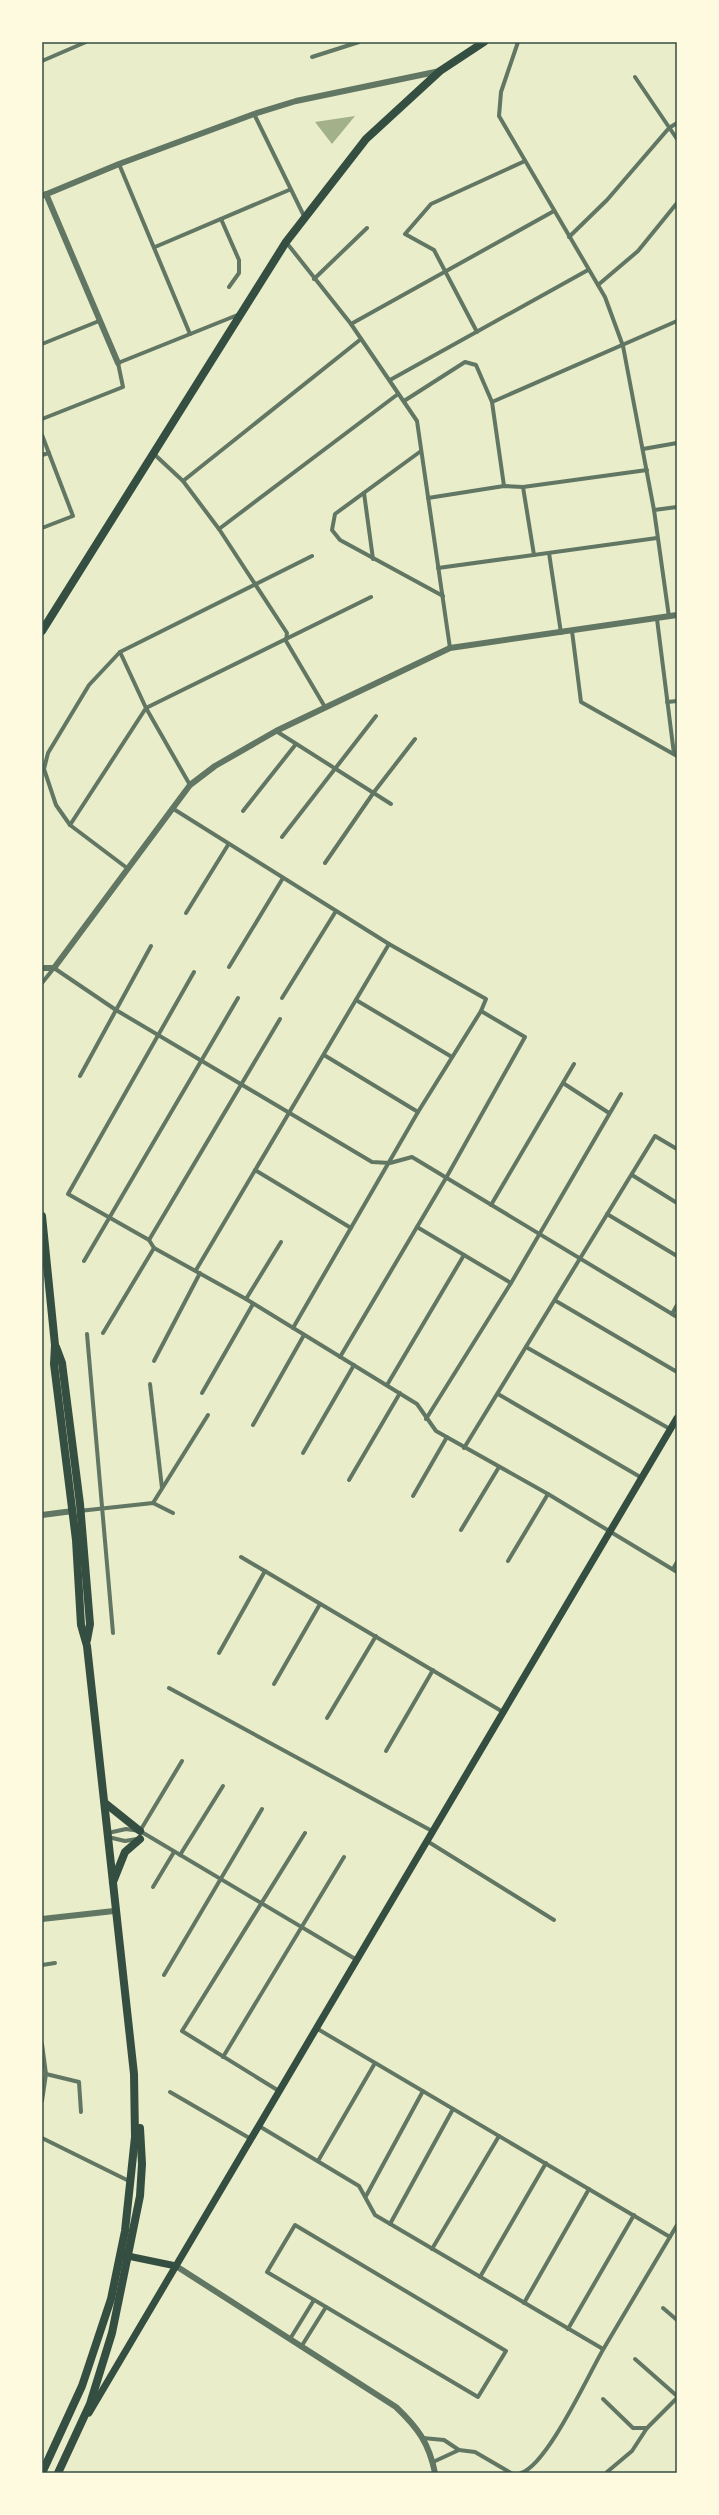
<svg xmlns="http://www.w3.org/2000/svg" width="719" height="2515" font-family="'Libre Baskerville',serif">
  <rect width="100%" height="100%" fill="#e9edc9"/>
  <polygon fill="#a3b18a" points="355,116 332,144 315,122"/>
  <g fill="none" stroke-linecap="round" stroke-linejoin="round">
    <g stroke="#617663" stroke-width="4">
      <polyline points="518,42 501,92 499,116 605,297 623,346 654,510 669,617"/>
      <polyline points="312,57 359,42"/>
      <polyline points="42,61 86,42"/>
      <polyline points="635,77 677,139"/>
      <polyline points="254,114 304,216"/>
      <polyline points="119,164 190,334"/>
      <polyline points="221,219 239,260 239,273 229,287"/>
      <polyline points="569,237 607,200 669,128 677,123"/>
      <polyline points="286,242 351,324 417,421 450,648"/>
      <polyline points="155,247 289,190"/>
      <polyline points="314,279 367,228"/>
      <polyline points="598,285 638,251 677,203"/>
      <polyline points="351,324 554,211"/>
      <polyline points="477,332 434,250 405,234 431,204 525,161"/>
      <polyline points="42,344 99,321"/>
      <polyline points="390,380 588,270"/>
      <polyline points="404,401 465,362 476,365 492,402 504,486"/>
      <polyline points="492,402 677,321"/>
      <polyline points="42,419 123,387 118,363 240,314"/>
      <polyline points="42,435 73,516 42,528"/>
      <polyline points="643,449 677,443"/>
      <polyline points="421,451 335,514 332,530 340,540 443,596"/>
      <polyline points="154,454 183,481 219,529 287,633 286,641 325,707"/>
      <polyline points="42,455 49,453"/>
      <polyline points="183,481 361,339"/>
      <polyline points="523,487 534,555"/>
      <polyline points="364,493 373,559"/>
      <polyline points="428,498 504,486 523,487 647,470"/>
      <polyline points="654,510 677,507"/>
      <polyline points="219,529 398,394"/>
      <polyline points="549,553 561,633"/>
      <polyline points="438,568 657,538"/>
      <polyline points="657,619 674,754"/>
      <polyline points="572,631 581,702 677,756"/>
      <polyline points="120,652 146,708 190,785"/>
      <polyline points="667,702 677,701"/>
      <polyline points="276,731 391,804"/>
      <polyline points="172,808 389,944 486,999 481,1011 418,1112 293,1328"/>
      <polyline points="243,811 296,744"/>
      <polyline points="70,825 146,708 371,597"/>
      <polyline points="282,837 376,716"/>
      <polyline points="325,863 374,792 415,739"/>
      <polyline points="127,868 70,825 56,805 44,769 48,753 89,685 120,652 312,556"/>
      <polyline points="186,913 228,845"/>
      <polyline points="229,967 283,878"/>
      <polyline points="194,972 68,1194 149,1240 154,1248 246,1299 417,1404 436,1431 548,1494 677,1572"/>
      <polyline points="42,983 54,968 116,1010 372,1162 390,1163 412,1157 677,1317"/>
      <polyline points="282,998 336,911"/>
      <polyline points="356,1000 452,1057"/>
      <polyline points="324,1055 418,1112"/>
      <polyline points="80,1076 151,946"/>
      <polyline points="563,1083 609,1113"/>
      <polyline points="255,1170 351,1228"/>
      <polyline points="632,1175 677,1203"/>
      <polyline points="491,1205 574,1064"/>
      <polyline points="607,1214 677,1256"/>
      <polyline points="417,1227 511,1283"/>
      <polyline points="149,1240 280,1019"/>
      <polyline points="84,1261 238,998"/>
      <polyline points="196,1270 389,944"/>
      <polyline points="246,1299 281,1242"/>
      <polyline points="556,1301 677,1372"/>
      <polyline points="672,1314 677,1305"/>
      <polyline points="103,1333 154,1248"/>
      <polyline points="87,1334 113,1633"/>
      <polyline points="526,1347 670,1429"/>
      <polyline points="340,1357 446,1178 525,1037 481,1011"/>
      <polyline points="154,1361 200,1273"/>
      <polyline points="150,1384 162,1488"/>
      <polyline points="387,1385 464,1255"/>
      <polyline points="202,1393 253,1304"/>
      <polyline points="498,1394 642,1478"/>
      <polyline points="426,1419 511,1283 621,1094"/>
      <polyline points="253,1425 304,1335"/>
      <polyline points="464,1448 655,1136 677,1149"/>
      <polyline points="303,1453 354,1365"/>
      <polyline points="349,1480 400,1393"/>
      <polyline points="413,1496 447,1437"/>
      <polyline points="153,1503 208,1415"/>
      <polyline points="79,1511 153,1503 173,1513"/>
      <polyline points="461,1530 499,1467"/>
      <polyline points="241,1557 503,1712"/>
      <polyline points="508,1561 548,1494"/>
      <polyline points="673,1569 677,1562"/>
      <polyline points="219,1653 265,1571"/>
      <polyline points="274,1684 320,1604"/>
      <polyline points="169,1688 432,1831"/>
      <polyline points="327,1718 376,1636"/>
      <polyline points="386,1751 433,1670"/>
      <polyline points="140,1831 182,1761"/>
      <polyline points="108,1833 126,1829 140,1831 357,1960"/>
      <polyline points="108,1837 125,1841 137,1839"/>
      <polyline points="427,1841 554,1920"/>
      <polyline points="180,1855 223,1786"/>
      <polyline points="153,1887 174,1852"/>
      <polyline points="42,1965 55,1963"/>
      <polyline points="164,1975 262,1809"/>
      <polyline points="316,2028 670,2237"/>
      <polyline points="42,2044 46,2074 42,2101"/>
      <polyline points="223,2057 344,1857"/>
      <polyline points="46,2074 79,2082 81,2112"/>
      <polyline points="279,2091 182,2031 305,1833"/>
      <polyline points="170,2092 251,2139"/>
      <polyline points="259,2126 359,2186 375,2215 603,2349"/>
      <polyline points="42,2138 131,2182"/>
      <polyline points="318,2161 375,2063"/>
      <polyline points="366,2196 423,2091"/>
      <polyline points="390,2224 453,2109"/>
      <polygon points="295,2225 506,2351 478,2397 267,2272"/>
      <polyline points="432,2249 499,2136"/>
      <polyline points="480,2277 546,2163"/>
      <polyline points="524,2303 589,2189"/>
      <polyline points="663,2308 677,2320"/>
      <polyline points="568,2329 634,2215"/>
      <polyline points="290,2339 314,2300"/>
      <polyline points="301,2347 326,2307"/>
      <polyline points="635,2359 677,2396"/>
      <polyline points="603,2399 633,2428 647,2428"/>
      <polyline points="423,2438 444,2440 459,2450 475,2452 511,2473"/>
      <polyline points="433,2462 459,2450"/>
      <polyline points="607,2472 632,2451 647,2428 677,2398"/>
      <path d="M 521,2473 C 548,2464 588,2375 604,2348 C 628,2307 653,2266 677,2225"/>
    </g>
    <g stroke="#617663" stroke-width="6">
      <polyline points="46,194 118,363"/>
      <polyline points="42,196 119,164 254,114 296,101 440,71"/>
      <polyline points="42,968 54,968 190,785 215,766 276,731 450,648 677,615"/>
      <polyline points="42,1515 73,1511"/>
      <polyline points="42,1919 114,1911"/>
      <path d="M 176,2266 L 396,2407 C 418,2428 429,2443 435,2473"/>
    </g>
    <g stroke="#344e41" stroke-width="7">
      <polyline points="123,2255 176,2266"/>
      <polyline points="89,2413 677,1418"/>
    </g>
    <g stroke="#344e41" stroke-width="8">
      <polyline points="42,631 286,242 366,139 440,71 484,42"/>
      <polyline points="42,1216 55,1345 54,1364 76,1540 81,1625 87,1646 134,2074 135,2137 125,2231 111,2299 82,2386 42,2473"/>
      <polyline points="56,1347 62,1363 80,1504 90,1624 87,1640"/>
      <polyline points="105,1803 140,1831"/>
      <polyline points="113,1882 125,1852 140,1839"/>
      <polyline points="58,2473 90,2404 112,2333 140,2196 142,2164 140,2128"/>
    </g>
  </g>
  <rect width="719" height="2515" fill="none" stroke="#fefae0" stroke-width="86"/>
  <rect x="43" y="43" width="633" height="2429" fill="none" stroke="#344e41" stroke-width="1.5"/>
</svg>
